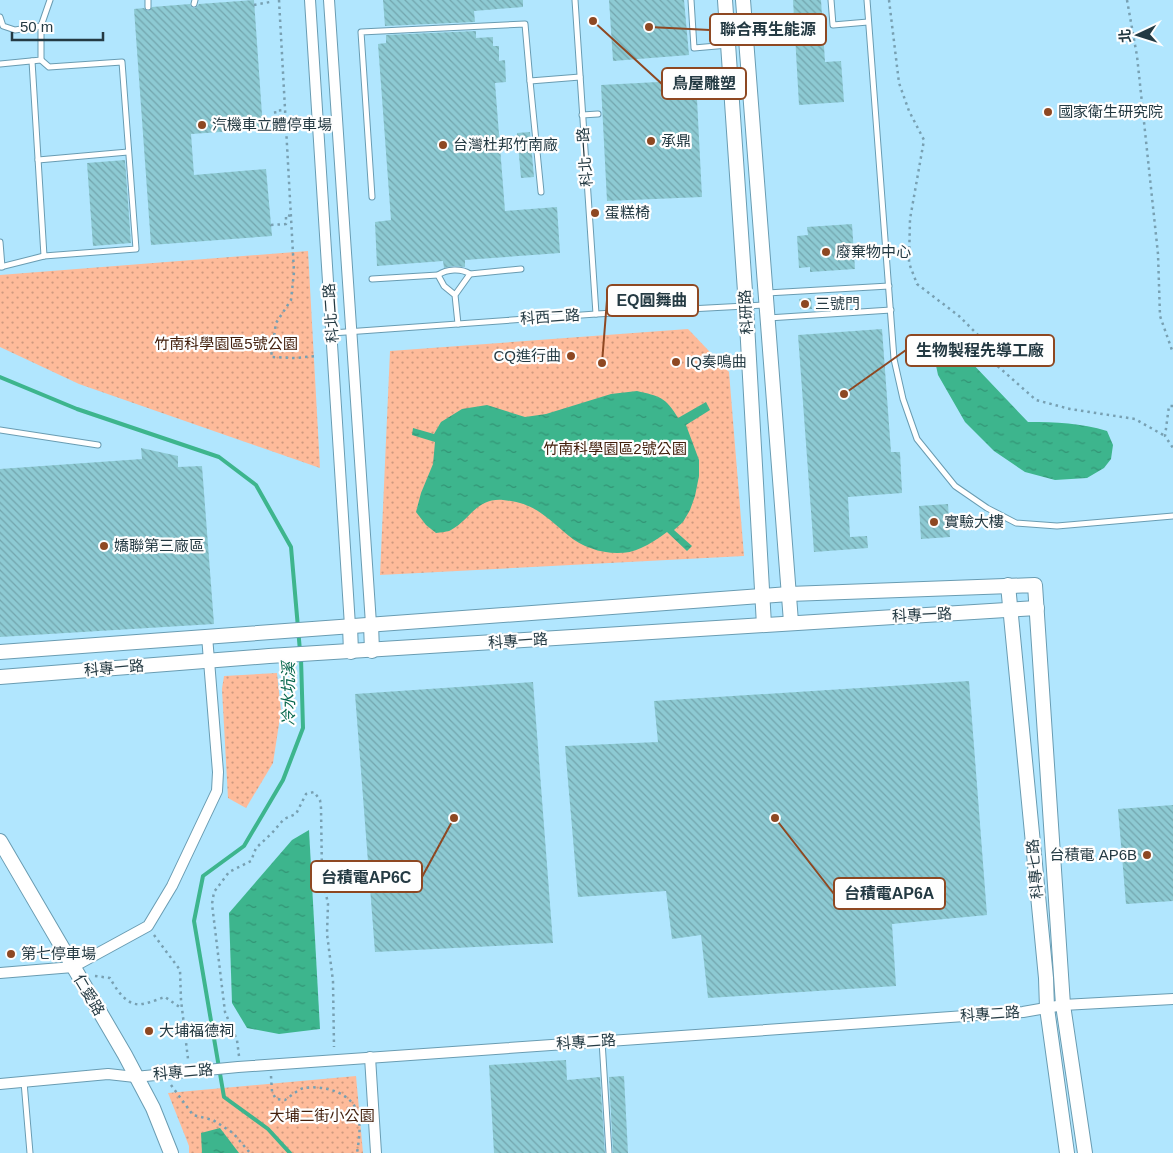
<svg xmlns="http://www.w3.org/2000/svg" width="1173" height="1153" font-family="Helvetica,'Noto Sans TC',sans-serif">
  <defs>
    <pattern id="park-dots" width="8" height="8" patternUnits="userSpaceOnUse" patternTransform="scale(1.25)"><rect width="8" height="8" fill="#febb9a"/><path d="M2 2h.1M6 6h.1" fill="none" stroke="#cd997f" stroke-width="1.8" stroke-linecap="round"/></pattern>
    <pattern id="water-ripples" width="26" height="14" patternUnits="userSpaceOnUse" patternTransform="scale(1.25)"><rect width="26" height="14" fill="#3db58d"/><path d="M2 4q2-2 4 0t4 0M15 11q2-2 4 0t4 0" fill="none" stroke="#339475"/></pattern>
    <pattern id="building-back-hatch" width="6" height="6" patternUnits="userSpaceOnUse" patternTransform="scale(1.25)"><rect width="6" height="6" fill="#8dcad3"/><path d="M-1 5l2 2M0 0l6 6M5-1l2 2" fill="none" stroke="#73a5ad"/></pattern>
  </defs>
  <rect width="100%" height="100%" fill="#b1e6fe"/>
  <g fill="url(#park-dots)">
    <polygon points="308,251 320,468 79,384 0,347 0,275"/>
    <polygon points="688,329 729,372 744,556 380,575 390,351"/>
    <polygon points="277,673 281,711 273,763 246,808 228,798 222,689 224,676"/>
    <polygon points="356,1076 363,1153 189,1153 189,1146 168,1093"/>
  </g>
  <g fill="url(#water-ripples)">
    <path d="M 962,337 L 972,342 L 976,350 L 970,361 L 1028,422 C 1056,422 1081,423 1107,431 L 1113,445 L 1111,459 L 1104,468 L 1087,478 L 1055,480 L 1025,472 L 994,451 L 965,422 L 938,375 L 934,356 L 940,346 L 953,348 Z"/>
    <path d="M 637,391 C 659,396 666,397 678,418 L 706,402 L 710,410 L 686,425 L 699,460 L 699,476 L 695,496 L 690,510 L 683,522 L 674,530 L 692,546 L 687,551 L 667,532 C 659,538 650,544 641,548 C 619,559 587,551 569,536 C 546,517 535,503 503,500 C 476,498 471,519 451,530 C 448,532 441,532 436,533 L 426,525 L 416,512 L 421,493 L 433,464 L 435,442 L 412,435 L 413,428 L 434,434 L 441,422 L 462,409 L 487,405 L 525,417 L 546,414 L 611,394 Z"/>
    <polygon points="309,830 320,1029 279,1034 247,1028 232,1003 229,913 292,840"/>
    <polygon points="220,1128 239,1153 202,1153 201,1133"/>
  </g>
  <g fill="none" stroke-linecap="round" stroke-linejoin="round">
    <g stroke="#3db58d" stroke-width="4">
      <polyline points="0,377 77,409 219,457 256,485 291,547 300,651"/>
      <polyline points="290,1153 268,1129 224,1097 194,921 203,876 244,846 283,780 303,728 301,658"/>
    </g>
  </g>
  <g fill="url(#building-back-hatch)">
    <polygon points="254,0 263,129 191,134 194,175 266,169 272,236 151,245 134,9 144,8 148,11 152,7 190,4 191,7 195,8 199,4"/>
    <polygon points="383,0 523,0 523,7 474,11 475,22 385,26"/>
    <polygon points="609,0 684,0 689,55 613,61"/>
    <polygon points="793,0 821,0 825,62 841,61 844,102 799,105"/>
    <polygon points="476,31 476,38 493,37 493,46 499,46 499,61 505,60 506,82 495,83 505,211 557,207 560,253 465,260 465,267 454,266 444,268 443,261 377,266 375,222 391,220 378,44 386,43 386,35"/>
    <polygon points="696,80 702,197 607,201 601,85"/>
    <polygon points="530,132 534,177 521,178 517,133"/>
    <polygon points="125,160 131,243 93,246 87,163"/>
    <polygon points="852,224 855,269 810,272 810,267 799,268 797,236 808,235 807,227"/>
    <polygon points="811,298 812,309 800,309 799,299"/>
    <polygon points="882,329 891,452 900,452 902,493 848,497 850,537 867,536 868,548 814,552 798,335"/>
    <polygon points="141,448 178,456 178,467 202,466 214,624 0,637 0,469 142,459"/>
    <polygon points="948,504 950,537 921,539 919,506"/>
    <polygon points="969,681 987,915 892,924 896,986 708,998 701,935 672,939 666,891 578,897 565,746 658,742 654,701"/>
    <polygon points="533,682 553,943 375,952 355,694"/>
    <polygon points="1173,805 1173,901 1126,904 1118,809"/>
    <polygon points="566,1060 567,1080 600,1077 605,1153 494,1153 489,1065"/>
    <polygon points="624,1076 628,1153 613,1153 609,1077"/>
  </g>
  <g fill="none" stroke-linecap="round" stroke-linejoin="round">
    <g stroke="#699cb2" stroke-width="7">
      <g id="lane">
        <polyline points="148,0 148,7"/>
        <polyline points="575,0 596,314"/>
        <polyline points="691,0 694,48 728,45"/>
        <polyline points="831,0 833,25 868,22"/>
        <polyline points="867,0 894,359 903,399 917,439 955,486 987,508 1016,523 1057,526 1173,516"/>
        <polyline points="194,4 195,0"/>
        <polyline points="0,17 3,26 15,30 41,26"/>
        <polyline points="32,61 44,256 136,249 122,62 49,67 41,60"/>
        <polyline points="0,64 41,60 41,26 50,0"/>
        <polyline points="530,81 541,192"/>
        <polyline points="582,115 598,114"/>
        <polyline points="38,160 128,152"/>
        <polyline points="372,197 361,32 525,24 530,81 580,77"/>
        <polyline points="0,242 2,267"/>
        <polyline points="0,267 44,256"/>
        <polyline points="470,274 521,269"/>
        <polyline points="372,279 438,275"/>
        <polyline points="767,293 889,286"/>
        <path d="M 455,295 L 444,286 L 438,275 C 447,269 461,268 470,274 L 455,295 L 458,324"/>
        <polyline points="768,318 891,310"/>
        <polyline points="332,333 596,314 764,305"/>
        <polyline points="0,430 98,445"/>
        <polyline points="602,1041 609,1153"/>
        <polyline points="24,1082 30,1153"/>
      </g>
    </g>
    <g stroke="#699cb2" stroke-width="12">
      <g id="street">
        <polyline points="310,0 350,626"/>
        <polyline points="329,0 371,624"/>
        <polyline points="0,973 73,967 148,926 172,886 217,791 218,772 207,636"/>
        <polyline points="370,1057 376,1153"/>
        <polyline points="0,1084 108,1074 135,1077 238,1067 1023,1012 1063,1005 1173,999"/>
      </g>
    </g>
    <g stroke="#699cb2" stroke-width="16">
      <g id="secondary">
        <polyline points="725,0 746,306 764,625"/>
        <polyline points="743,0 791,622"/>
        <polyline points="1008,585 1046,978 1047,1008 1067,1153"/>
        <polyline points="371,624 372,651"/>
        <polyline points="350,626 351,652"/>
        <polyline points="0,652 789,594 1035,585 1063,1005 1085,1153"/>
        <polyline points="0,677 269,656 1037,608"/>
        <polyline points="0,841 125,1055 153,1108 171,1153"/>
      </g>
    </g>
    <g stroke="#78a0b2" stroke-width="2.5" stroke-dasharray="2.5 4" stroke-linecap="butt">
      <polyline points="279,0 294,272 291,300 276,323 271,357 295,358 316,356"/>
      <polyline points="889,0 899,83 909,111 924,140 910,219 909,263 917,284 959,316 980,337 993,362 1036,400 1070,409 1135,419 1165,436"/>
      <polyline points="1127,0 1137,56 1158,254 1160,316 1173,353"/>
      <polyline points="254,5 270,2 271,0"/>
      <polyline points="262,120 276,119 275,111 285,110"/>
      <polyline points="271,225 286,224 286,215 291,216"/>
      <polyline points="1173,406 1169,406 1165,436 1173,448"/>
      <polyline points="154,935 180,970 181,1000 188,1059"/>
      <path d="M 95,976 L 110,978 C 116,989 127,1007 142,1004 C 150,1003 158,999 165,997 L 181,1008"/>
      <polyline points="239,1056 237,1040 225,1012 212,904 214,892 229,872 251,861 256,848 272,833 284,819 296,814 306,794 314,792 320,800 321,808 322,874 328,904 327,934 333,981 334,1047"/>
      <path d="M 271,1076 L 272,1092 L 276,1099 L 285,1100 C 290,1097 298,1089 304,1088 C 323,1085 353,1092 358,1115 C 361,1127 359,1140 357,1153"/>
      <polyline points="171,1085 193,1115 213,1120 233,1133 250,1153"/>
    </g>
    <use href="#lane" stroke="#fff" stroke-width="5"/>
    <use href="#street" stroke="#fff" stroke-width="10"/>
    <use href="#secondary" stroke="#fff" stroke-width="14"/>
  </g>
  <g fill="#8e4822" stroke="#fefefe" stroke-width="2">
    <circle cx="1048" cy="112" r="5"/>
    <circle cx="202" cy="125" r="5"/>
    <circle cx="651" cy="141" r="5"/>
    <circle cx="443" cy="145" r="5"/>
    <circle cx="595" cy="213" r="5"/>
    <circle cx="826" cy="252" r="5"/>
    <circle cx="805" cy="304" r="5"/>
    <circle cx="571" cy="356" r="5"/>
    <circle cx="676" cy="362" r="5"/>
    <circle cx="934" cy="522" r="5"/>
    <circle cx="104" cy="546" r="5"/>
    <circle cx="1147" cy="855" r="5"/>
    <circle cx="11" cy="954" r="5"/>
    <circle cx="149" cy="1031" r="5"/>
  </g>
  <g text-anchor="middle" stroke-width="4.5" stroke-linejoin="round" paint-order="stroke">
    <g font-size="15" fill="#243a43" stroke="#fefefe" text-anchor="start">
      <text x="1058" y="117">國家衛生研究院</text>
      <text x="212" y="130">汽機車立體停車場</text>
      <text x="661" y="146">承鼎</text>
      <text x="453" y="150">台灣杜邦竹南廠</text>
      <text x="605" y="218">蛋糕椅</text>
      <text x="836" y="257">廢棄物中心</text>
      <text x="815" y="309">三號門</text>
      <text x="561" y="361" text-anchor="end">CQ進行曲</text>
      <text x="686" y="367">IQ奏鳴曲</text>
      <text x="944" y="527">實驗大樓</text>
      <text x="114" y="551">嬌聯第三廠區</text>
      <text x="1137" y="860" text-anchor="end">台積電 AP6B</text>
      <text x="21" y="959">第七停車場</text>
      <text x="159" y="1036">大埔福德祠</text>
    </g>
    <g font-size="15" fill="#243a43" stroke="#fefefe">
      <text transform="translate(585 157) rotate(-94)" y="5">科北一路</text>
      <text transform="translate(746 312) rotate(-93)" y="5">科研路</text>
      <text transform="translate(331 313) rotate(-94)" y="5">科北二路</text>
      <text transform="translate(550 317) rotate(-4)" y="5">科西二路</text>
      <text transform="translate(922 615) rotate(-3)" y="5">科專一路</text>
      <text transform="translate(518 641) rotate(-4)" y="5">科專一路</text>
      <text transform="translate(114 668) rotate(-5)" y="5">科專一路</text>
      <text transform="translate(1035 869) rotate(-95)" y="5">科專七路</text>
      <text transform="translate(89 995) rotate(59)" y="5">仁愛路</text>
      <text transform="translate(990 1014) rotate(-4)" y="5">科專二路</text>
      <text transform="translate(586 1042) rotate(-4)" y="5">科專二路</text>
      <text transform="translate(183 1072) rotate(-5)" y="5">科專二路</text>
    </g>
    <g font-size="15" fill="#43200d" stroke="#fefefe">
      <text x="226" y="349">竹南科學園區5號公園</text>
      <text x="615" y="454">竹南科學園區2號公園</text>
      <text x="322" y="1121">大埔二街小公園</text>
    </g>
    <g font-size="16" font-style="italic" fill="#07674c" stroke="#fefefe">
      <text transform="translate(288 694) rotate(-90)" y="6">冷水坑溪</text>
    </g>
  </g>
  <path fill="none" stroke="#8e4822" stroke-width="2" d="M649 27L710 30M593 21L662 84M602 363L607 300M844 394L906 350M454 818L422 877M775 818L834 894"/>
  <g fill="#8e4822" stroke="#fefefe" stroke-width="2">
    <circle cx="649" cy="27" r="5"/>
    <circle cx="593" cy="21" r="5"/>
    <circle cx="602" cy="363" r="5"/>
    <circle cx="844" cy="394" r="5"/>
    <circle cx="454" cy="818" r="5"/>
    <circle cx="775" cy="818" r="5"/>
  </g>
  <g fill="#fefefe" stroke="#8e4822" stroke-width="2">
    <rect x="710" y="14" width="116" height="31" rx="5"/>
    <rect x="662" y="68" width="84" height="31" rx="5"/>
    <rect x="607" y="285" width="91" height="31" rx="5"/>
    <rect x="906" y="335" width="148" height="31" rx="5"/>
    <rect x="311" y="861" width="111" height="31" rx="5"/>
    <rect x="834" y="878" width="111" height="31" rx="5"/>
  </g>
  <g font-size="16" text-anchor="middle" font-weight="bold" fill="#243a43">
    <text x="768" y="35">聯合再生能源</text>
    <text x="704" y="89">鳥屋雕塑</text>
    <text x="652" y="306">EQ圓舞曲</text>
    <text x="980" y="356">生物製程先導工廠</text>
    <text x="366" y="883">台積電AP6C</text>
    <text x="889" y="899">台積電AP6A</text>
  </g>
  <g transform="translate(1138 35) rotate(266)" stroke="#fefefe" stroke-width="4" paint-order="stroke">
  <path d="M0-4L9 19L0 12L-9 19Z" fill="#243a43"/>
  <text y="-8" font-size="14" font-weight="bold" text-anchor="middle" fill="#243a43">北</text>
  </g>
  <path d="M12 32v8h91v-8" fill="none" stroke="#243a43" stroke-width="2.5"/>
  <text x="20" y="32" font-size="15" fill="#243a43" stroke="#fefefe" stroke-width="4" paint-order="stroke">50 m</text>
</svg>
